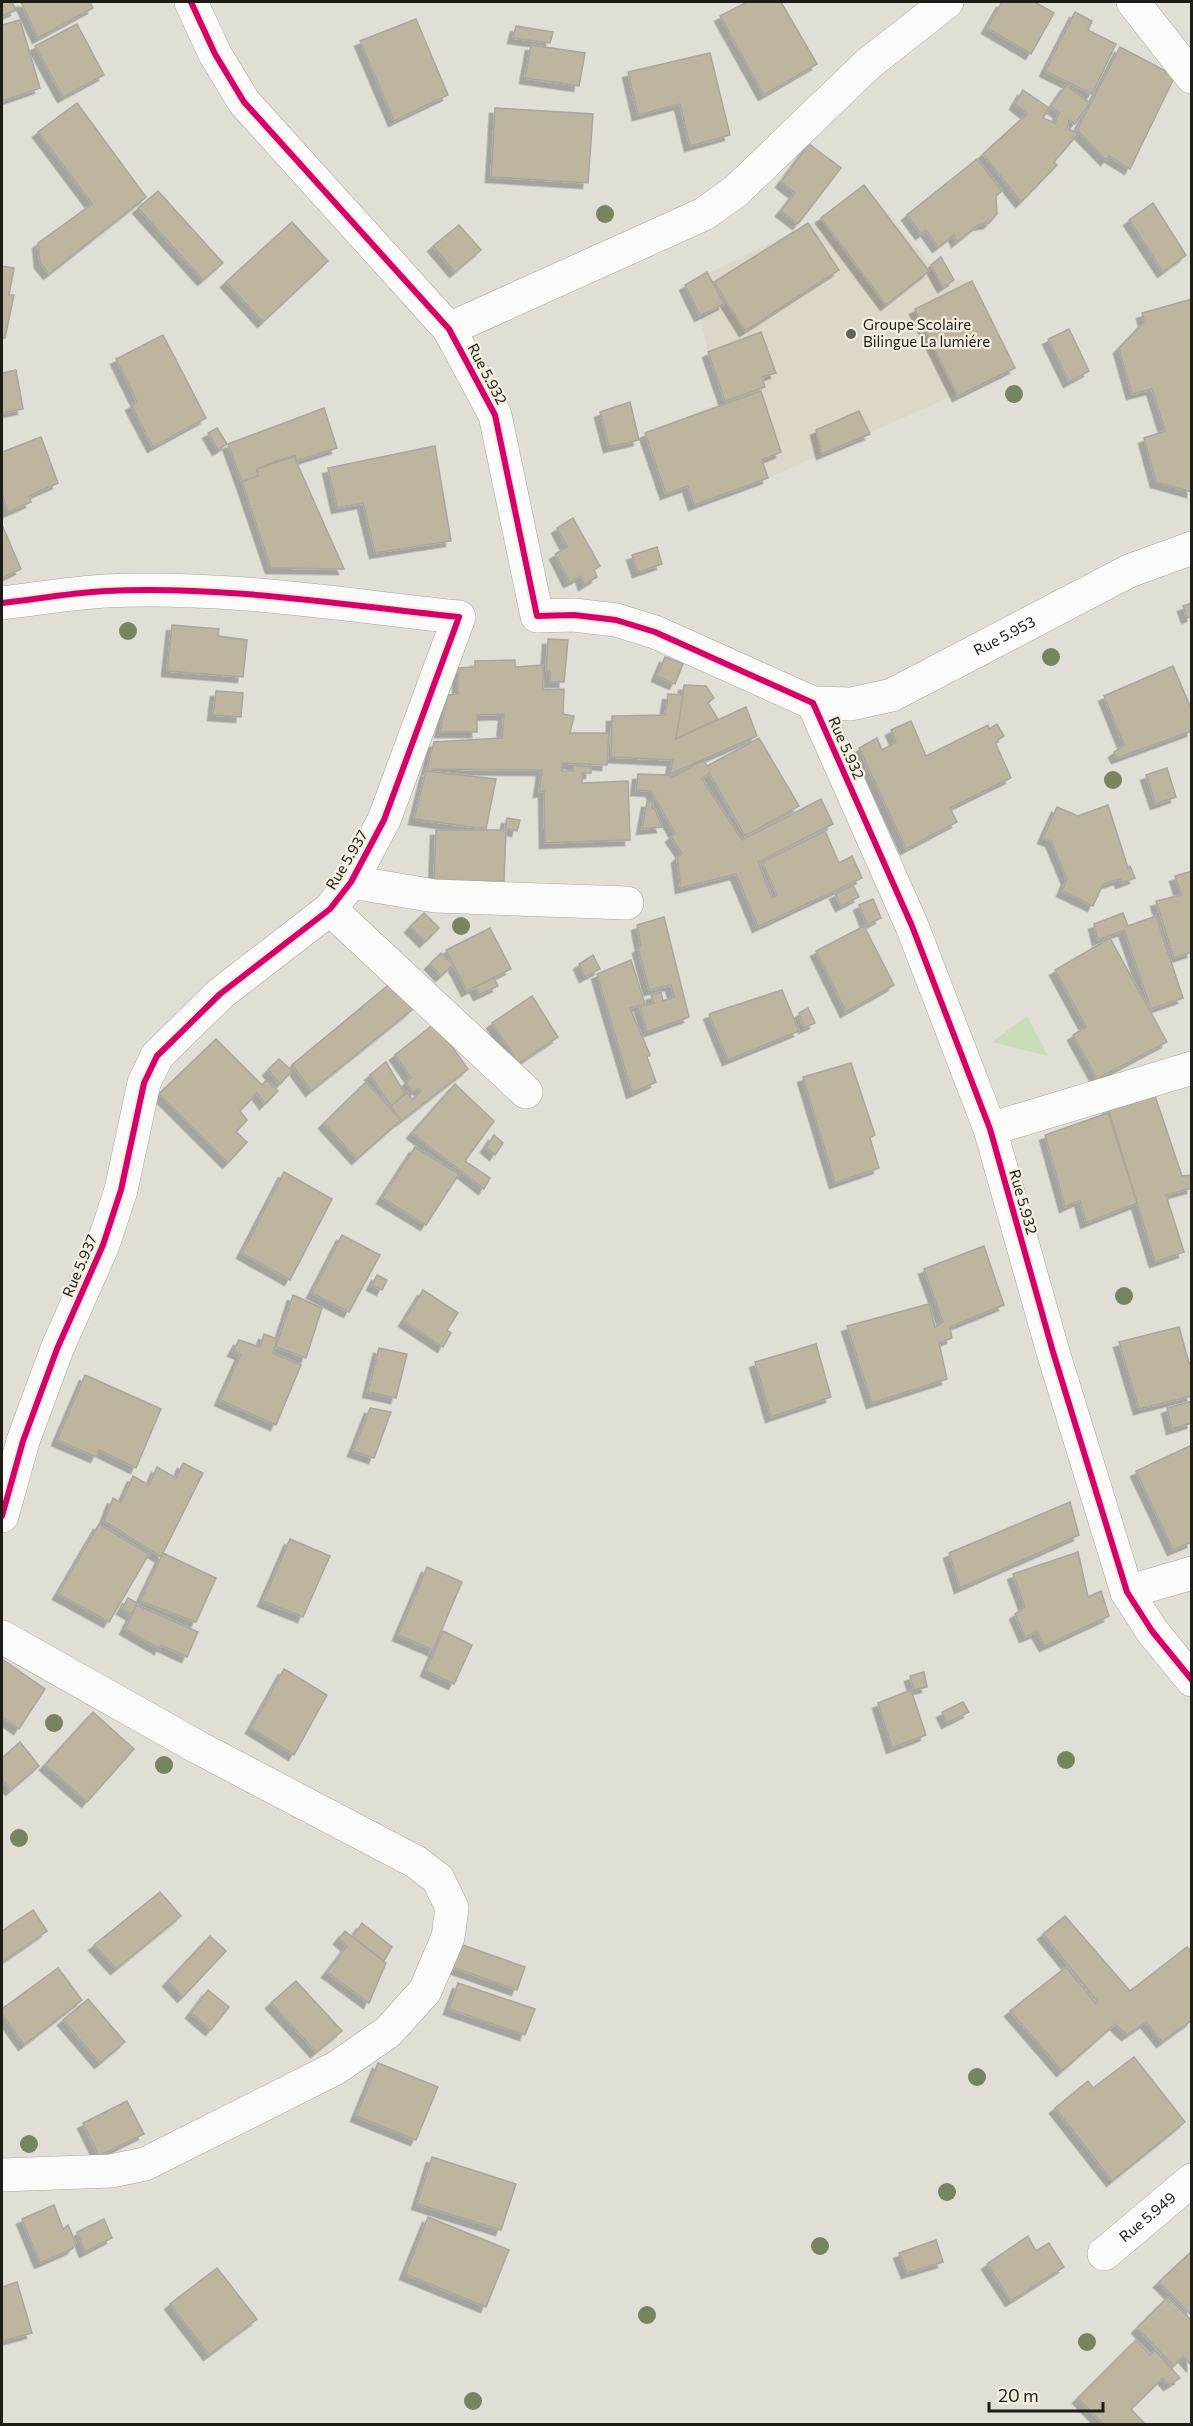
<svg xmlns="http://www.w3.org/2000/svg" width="1193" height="2426" font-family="Commissioner,sans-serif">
  <defs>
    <filter id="shadow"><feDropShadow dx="-5.5" dy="5.5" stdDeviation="0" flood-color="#0004"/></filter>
  </defs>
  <rect width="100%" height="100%" fill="#e1ded6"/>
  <polygon fill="#dcd7c6" points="864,185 931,264 941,257 954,280 972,281 1015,368 768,478 694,505 688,486 666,494 645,433 725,401 708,352 700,316 685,285 821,218"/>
  <polygon fill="#cadcb8" points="1027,1016 1048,1056 992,1042"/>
  <g fill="#bdb59d" stroke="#a9a6a0" stroke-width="1.5" filter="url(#shadow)">
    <polygon points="2,2 12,2 16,10 2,16"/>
    <polygon points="21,2 90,2 93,8 38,38"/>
    <polygon points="747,2 781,2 817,64 764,95 720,16"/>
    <polygon points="1002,2 1035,2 1054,13 1031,54 987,28"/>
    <polygon points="1075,12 1092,21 1088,30 1116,44 1092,94 1045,71"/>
    <polygon points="416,19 448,95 394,121 360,41"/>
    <polygon points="20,20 40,88 2,101 2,25"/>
    <polygon points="77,24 104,75 63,97 35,46"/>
    <polygon points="516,26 553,32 550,43 513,38"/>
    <polygon points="531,45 585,53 579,86 525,78"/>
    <polygon points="1120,47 1175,76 1130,169 1109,156 1106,160 1077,130"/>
    <polygon points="710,53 730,135 690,146 680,104 638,115 628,72"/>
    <polygon points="1066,85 1090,103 1075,124 1069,120 1067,129 1079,133 1054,162 1057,165 1021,202 983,154 1027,114 1015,104 1023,90 1049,108 1043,118 1055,123 1059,112 1051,107"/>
    <polygon points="77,103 146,197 49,274 40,263 38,243 92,204 38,132"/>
    <polygon points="495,108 593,114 588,183 491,177"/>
    <polygon points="809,144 841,168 798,224 781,211 795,193 781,182"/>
    <polygon points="977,159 1002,191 996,196 997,214 989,223 978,225 957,242 954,235 938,247 926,230 921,234 907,215"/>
    <polygon points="864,185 929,271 886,305 821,218"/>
    <polygon points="158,191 223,263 203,280 138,208"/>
    <polygon points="1153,203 1186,255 1163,272 1129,220"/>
    <polygon points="292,222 328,261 263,322 226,282"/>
    <polygon points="808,223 839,270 745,331 714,282"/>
    <polygon points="459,225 481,250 455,272 433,246"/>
    <polygon points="941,257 954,280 943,287 931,265"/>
    <polygon points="2,266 14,268 9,295 14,295 5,338 2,338"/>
    <polygon points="707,272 724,304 700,316 685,285"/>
    <polygon points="972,281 1015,368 958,396 915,309"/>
    <polygon points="1192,299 1192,492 1156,482 1144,438 1165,431 1152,389 1132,394 1119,348 1144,322 1142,313"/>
    <polygon points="1069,329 1089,371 1069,382 1048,339"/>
    <polygon points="761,332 776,373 762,377 765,387 725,401 708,352"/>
    <polygon points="163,335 206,418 153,447 131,405 137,402 116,359"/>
    <polygon points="16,370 23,409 2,413 2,373"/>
    <polygon points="761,391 781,452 762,460 768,478 694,505 688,486 666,494 645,433"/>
    <polygon points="630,402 639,440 609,447 600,412"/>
    <polygon points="324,408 337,448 296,461 295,456 276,461 257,469 258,476 242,482 228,444"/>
    <polygon points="859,411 870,434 822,454 816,430"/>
    <polygon points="217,428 227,444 218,450 208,433"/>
    <polygon points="41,437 58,483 29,496 31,502 8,512 2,493 2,452"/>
    <polygon points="435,446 451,541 375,553 363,503 337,508 328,468"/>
    <polygon points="295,456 296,461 344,569 271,568 242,482 258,476 257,469"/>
    <polygon points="573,518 600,566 594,570 597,577 584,585 581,576 569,582 555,554 567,547 557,528"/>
    <polygon points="2,525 21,569 2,578"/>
    <polygon points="657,547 662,564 638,572 632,555"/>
    <polygon points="1192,603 1192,616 1187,618 1183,606"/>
    <polygon points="172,625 219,629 218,636 247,640 243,677 167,671"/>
    <polygon points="548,639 568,640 564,682 550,682 550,671 546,671"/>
    <polygon points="665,657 683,664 675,684 657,676"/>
    <polygon points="515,660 515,667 543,665 543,690 564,689 563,714 574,716 570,733 609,733 607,765 562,763 562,771 573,771 573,765 591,767 591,773 582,773 582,783 628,781 630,840 545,843 544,791 539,792 542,770 427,769 434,742 502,738 504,714 477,715 477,732 440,732 448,695 458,694 458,668 475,667 475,661"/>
    <polygon points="1173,666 1192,711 1192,731 1117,758 1114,752 1124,745 1104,696"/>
    <polygon points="684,685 706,686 714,698 708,703 718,719 676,739"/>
    <polygon points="216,691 243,693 241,717 213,715"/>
    <polygon points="668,694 683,695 676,739 746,707 757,736 670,774 673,760 611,757 612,716 665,715"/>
    <polygon points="911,721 926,756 988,725 989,729 997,724 1004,736 995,742 1011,778 950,808 957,822 906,849 859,748 877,738 882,750 896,742 891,730"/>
    <polygon points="759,738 799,806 745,836 709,773 702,779 742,840 821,799 833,824 758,862 772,898 777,895 762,862 825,831 839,863 852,856 862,878 758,927 736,874 681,888 677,858 682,853 671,837 675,833 651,791 636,790 638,774 669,775 671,778 703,760 707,766"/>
    <polygon points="1167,768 1176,797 1156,804 1146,775"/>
    <polygon points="426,771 496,779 486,829 414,819"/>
    <polygon points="647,802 653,802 652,808 655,809 662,827 642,829"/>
    <polygon points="1108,805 1128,868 1130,866 1135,878 1121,883 1120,879 1103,884 1093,906 1062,891 1067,879 1051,841 1043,838 1057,807 1078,816"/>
    <polygon points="507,818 520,820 517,831 505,828"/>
    <polygon points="436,830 506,830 504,881 434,882"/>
    <polygon points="1192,871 1192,952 1174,958 1156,901 1181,895 1175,876"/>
    <polygon points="853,885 859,897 841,906 835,894"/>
    <polygon points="873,899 881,918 867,925 859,905"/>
    <polygon points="424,913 439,928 425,942 410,927"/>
    <polygon points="1123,913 1128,926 1156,916 1183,998 1151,1009 1124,930 1098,940 1094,924"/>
    <polygon points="664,917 689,1017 647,1032 640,1007 654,1003 651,995 661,992 663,1001 674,997 671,985 649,990 638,948 641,946 637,925"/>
    <polygon points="864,926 894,985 846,1012 816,951"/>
    <polygon points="490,928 511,969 467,991 446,950"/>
    <polygon points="1110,938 1167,1042 1097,1079 1073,1035 1086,1027 1055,970"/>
    <polygon points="441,953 453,965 441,976 430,964"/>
    <polygon points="593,955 600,969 585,977 579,964"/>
    <polygon points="631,960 645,1004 630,1008 650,1055 647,1057 656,1082 632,1093 597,974"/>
    <polygon points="398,977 413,1009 311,1091 292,1065"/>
    <polygon points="494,978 498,986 479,995 475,987"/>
    <polygon points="782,990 799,1031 728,1060 709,1014"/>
    <polygon points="532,996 558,1037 519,1063 492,1023"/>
    <polygon points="808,1008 815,1023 804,1028 799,1013"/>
    <polygon points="435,1023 468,1069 401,1121 391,1106 407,1092 412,1100 421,1091 418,1088 413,1093 406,1083 411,1078 395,1055"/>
    <polygon points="216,1039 262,1085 266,1080 278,1091 265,1104 257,1093 240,1111 247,1120 236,1132 247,1142 228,1163 159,1094"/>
    <polygon points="279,1059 292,1071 280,1084 268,1070"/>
    <polygon points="386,1062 405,1094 391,1106 370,1075"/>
    <polygon points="851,1063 875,1135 870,1138 879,1168 835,1183 803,1077"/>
    <polygon points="366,1082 401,1120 357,1159 324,1123"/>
    <polygon points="455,1084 494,1121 465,1161 490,1178 484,1189 412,1133"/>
    <polygon points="1154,1093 1182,1176 1192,1175 1192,1188 1166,1195 1184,1252 1155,1262 1108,1108"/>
    <polygon points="1108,1113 1137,1203 1086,1223 1080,1200 1065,1207 1045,1135"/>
    <polygon points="494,1135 503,1143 495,1155 486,1147"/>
    <polygon points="415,1147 459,1174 426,1225 382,1198"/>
    <polygon points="284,1172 332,1199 290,1280 242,1253"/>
    <polygon points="342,1235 380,1255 349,1312 312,1293"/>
    <polygon points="984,1246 1004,1305 950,1327 952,1338 939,1343 947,1379 872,1403 847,1326 929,1304 935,1327 943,1322 924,1269"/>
    <polygon points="377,1275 387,1280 382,1290 372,1285"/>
    <polygon points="423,1290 458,1313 447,1330 451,1333 443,1347 404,1321"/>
    <polygon points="293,1295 322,1308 306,1358 276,1347"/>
    <polygon points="1179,1327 1189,1363 1192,1362 1192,1396 1139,1409 1119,1342"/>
    <polygon points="264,1334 277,1339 273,1353 301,1365 276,1425 220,1400 241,1354 233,1351 239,1340 260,1347"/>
    <polygon points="816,1344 831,1397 771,1417 755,1362"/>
    <polygon points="379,1348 407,1354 396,1398 368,1392"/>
    <polygon points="85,1375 161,1409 136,1468 99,1450 96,1457 57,1440"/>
    <polygon points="1192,1401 1192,1423 1172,1429 1167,1408"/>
    <polygon points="370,1408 391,1412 374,1458 353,1451"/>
    <polygon points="1192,1445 1192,1542 1173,1550 1136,1471"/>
    <polygon points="183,1463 203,1473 161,1557 104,1521 113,1498 121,1503 133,1476 149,1485 157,1467 176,1478"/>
    <polygon points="1070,1502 1079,1535 960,1588 949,1553"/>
    <polygon points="99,1524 149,1554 109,1622 58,1594"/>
    <polygon points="290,1539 330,1556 303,1617 263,1601"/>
    <polygon points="1078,1552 1088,1597 1101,1591 1109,1616 1045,1646 1037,1632 1025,1637 1015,1614 1025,1607 1013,1574"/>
    <polygon points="163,1553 216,1578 196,1622 140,1601"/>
    <polygon points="427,1567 462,1582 433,1650 398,1635"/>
    <polygon points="128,1598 137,1603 131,1614 122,1609"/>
    <polygon points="137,1605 198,1632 187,1657 161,1645 160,1649 125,1629"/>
    <polygon points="443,1631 472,1645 454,1684 426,1671"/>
    <polygon points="2,1659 45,1689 19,1729 2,1717"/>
    <polygon points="284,1669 327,1695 294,1755 251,1728"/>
    <polygon points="924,1672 927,1687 914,1690 910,1676"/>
    <polygon points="911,1690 926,1735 892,1748 878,1703"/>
    <polygon points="963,1702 969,1712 947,1723 942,1712"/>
    <polygon points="93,1712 134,1749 87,1802 45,1765"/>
    <polygon points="20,1742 39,1766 11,1790 2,1780 2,1758"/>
    <polygon points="160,1892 181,1916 116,1969 94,1945"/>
    <polygon points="33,1910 47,1931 2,1962 2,1931"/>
    <polygon points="1065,1916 1130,1991 1187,1947 1192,1952 1192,2020 1162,2042 1146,2022 1127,2035 1115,2024 1062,2071 1010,2011 1066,1967 1096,2004 1098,2002 1043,1934"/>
    <polygon points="362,1923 392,1947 384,1961 353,1937"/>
    <polygon points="345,1931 386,1963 369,2003 327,1972 347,1946 339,1939"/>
    <polygon points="210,1936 226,1951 183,1997 168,1981"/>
    <polygon points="460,1944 525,1967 517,1990 452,1967"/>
    <polygon points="58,1968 82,2000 24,2045 2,2014 2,2009"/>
    <polygon points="296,1981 342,2031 316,2052 271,2003"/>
    <polygon points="458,1983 535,2009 525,2035 449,2009"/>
    <polygon points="208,1990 229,2007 211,2030 191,2013"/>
    <polygon points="88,1999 125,2042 100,2063 63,2020"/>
    <polygon points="1134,2057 1185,2122 1112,2181 1055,2108 1088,2081 1093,2088"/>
    <polygon points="378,2063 438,2087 416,2140 356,2116"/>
    <polygon points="127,2101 144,2134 99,2156 83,2123"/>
    <polygon points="432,2157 516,2184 501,2230 417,2204"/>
    <polygon points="54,2205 63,2229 68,2225 76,2244 72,2249 40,2263 22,2219"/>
    <polygon points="428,2217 509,2250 486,2307 405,2274"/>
    <polygon points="104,2219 112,2238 85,2252 77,2232"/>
    <polygon points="1028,2236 1036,2251 1049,2243 1064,2267 1011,2301 987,2264"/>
    <polygon points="936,2240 943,2262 907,2273 899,2253"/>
    <polygon points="1192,2251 1192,2316 1159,2282"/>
    <polygon points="217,2268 257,2319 209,2355 170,2304"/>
    <polygon points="17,2282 32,2333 2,2341 2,2287"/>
    <polygon points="1168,2297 1192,2321 1192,2366 1183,2356 1174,2366 1137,2328"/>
    <polygon points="1136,2340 1150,2355 1155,2350 1180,2378 1169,2385 1163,2378 1131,2409 1145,2424 1103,2424 1078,2398"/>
  </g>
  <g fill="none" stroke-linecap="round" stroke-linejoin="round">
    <g stroke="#a8a59f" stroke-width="34">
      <g id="minor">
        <polyline points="191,2 215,54 244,102 449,329 495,415 537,616 574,615 616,620 655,632 813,703 912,926 990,1129 1053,1352 1127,1592 1152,1631 1192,1680"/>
        <polyline points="1133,2 1192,77"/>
        <polyline points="449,329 704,214 736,191 868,64 947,2"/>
        <path d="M 2,603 C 36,599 71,593 105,591 C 223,585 343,605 459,617 L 384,820 L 351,882 L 330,909 L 220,994 L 157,1056 L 144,1083 L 121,1190 L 103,1245 L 57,1349 L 23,1441 L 2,1516"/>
        <path id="s1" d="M 813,703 L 851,704 L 892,695 L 1129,571 L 1192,548"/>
        <polyline points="351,882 435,896 627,903"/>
        <polyline points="330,909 526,1092"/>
        <polyline points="990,1129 1192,1068"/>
        <polyline points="1127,1592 1192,1573"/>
        <polyline points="2,1637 199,1748 416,1862 438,1879 452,1908 448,1937 425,1991 388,2032 336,2068 145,2164 111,2171 2,2175"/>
        <path id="s2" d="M 1104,2254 L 1192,2180"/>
      </g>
    </g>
    <use href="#minor" stroke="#fafaf9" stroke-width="33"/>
    <g stroke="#f3eede" stroke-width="10">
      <g id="cycleway">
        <polyline points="191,2 215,54 244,102 449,329 495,415 537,616 574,615 616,620 655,632 813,703 912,926 990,1129 1053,1352 1127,1592 1152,1631 1192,1680"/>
        <path d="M 2,603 C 36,599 71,593 105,591 C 223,585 343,605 459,617 L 384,820 L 351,882 L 330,909 L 220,994 L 157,1056 L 144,1083 L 121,1190 L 103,1245 L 57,1349 L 23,1441 L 2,1516"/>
      </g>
    </g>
    <use href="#cycleway" stroke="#d6006c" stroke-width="6"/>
  </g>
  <g fill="#768560">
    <circle cx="605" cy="214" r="9"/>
    <circle cx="1014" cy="394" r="9"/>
    <circle cx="128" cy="631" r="9"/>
    <circle cx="1051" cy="657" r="9"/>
    <circle cx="1113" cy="780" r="9"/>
    <circle cx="461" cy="926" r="9"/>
    <circle cx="1124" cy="1296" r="9"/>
    <circle cx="54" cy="1723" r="9"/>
    <circle cx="1066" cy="1760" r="9"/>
    <circle cx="164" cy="1765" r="9"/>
    <circle cx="19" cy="1838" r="9"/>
    <circle cx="977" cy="2077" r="9"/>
    <circle cx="29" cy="2144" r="9"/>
    <circle cx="947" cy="2192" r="9"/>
    <circle cx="820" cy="2246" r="9"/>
    <circle cx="647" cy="2315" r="9"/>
    <circle cx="1087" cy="2342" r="9"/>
    <circle cx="473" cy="2401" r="9"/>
  </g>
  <circle fill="#62605a" stroke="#f3eede" stroke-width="2" cx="851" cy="334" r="6"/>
  <g text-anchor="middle" stroke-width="4.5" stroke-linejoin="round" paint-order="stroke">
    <g font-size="15" fill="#1e1c17" stroke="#f3eede" text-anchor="start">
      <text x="863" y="330">Groupe Scolaire<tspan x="863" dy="17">Bilingue La lumiére</tspan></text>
    </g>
    <g font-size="15" fill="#1e1c17" stroke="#f3eede">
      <text transform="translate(487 374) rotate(62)" y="5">Rue 5.932</text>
      <text dy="5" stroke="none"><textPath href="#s1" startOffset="207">Rue 5.953</textPath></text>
      <text transform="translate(846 748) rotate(66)" y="5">Rue 5.932</text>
      <text transform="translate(347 860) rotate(-59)" y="5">Rue 5.937</text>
      <text transform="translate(1023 1202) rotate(74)" y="5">Rue 5.932</text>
      <text transform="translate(80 1266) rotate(-67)" y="5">Rue 5.937</text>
      <text dy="5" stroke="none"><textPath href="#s2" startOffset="57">Rue 5.949</textPath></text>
    </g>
  </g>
  <rect width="1193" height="2426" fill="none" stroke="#1e1c17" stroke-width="6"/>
  <path d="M989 2402v9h114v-9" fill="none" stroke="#1e1c17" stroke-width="3"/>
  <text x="998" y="2402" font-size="18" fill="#1e1c17" stroke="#f3eede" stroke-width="4.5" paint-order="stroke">20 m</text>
</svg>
